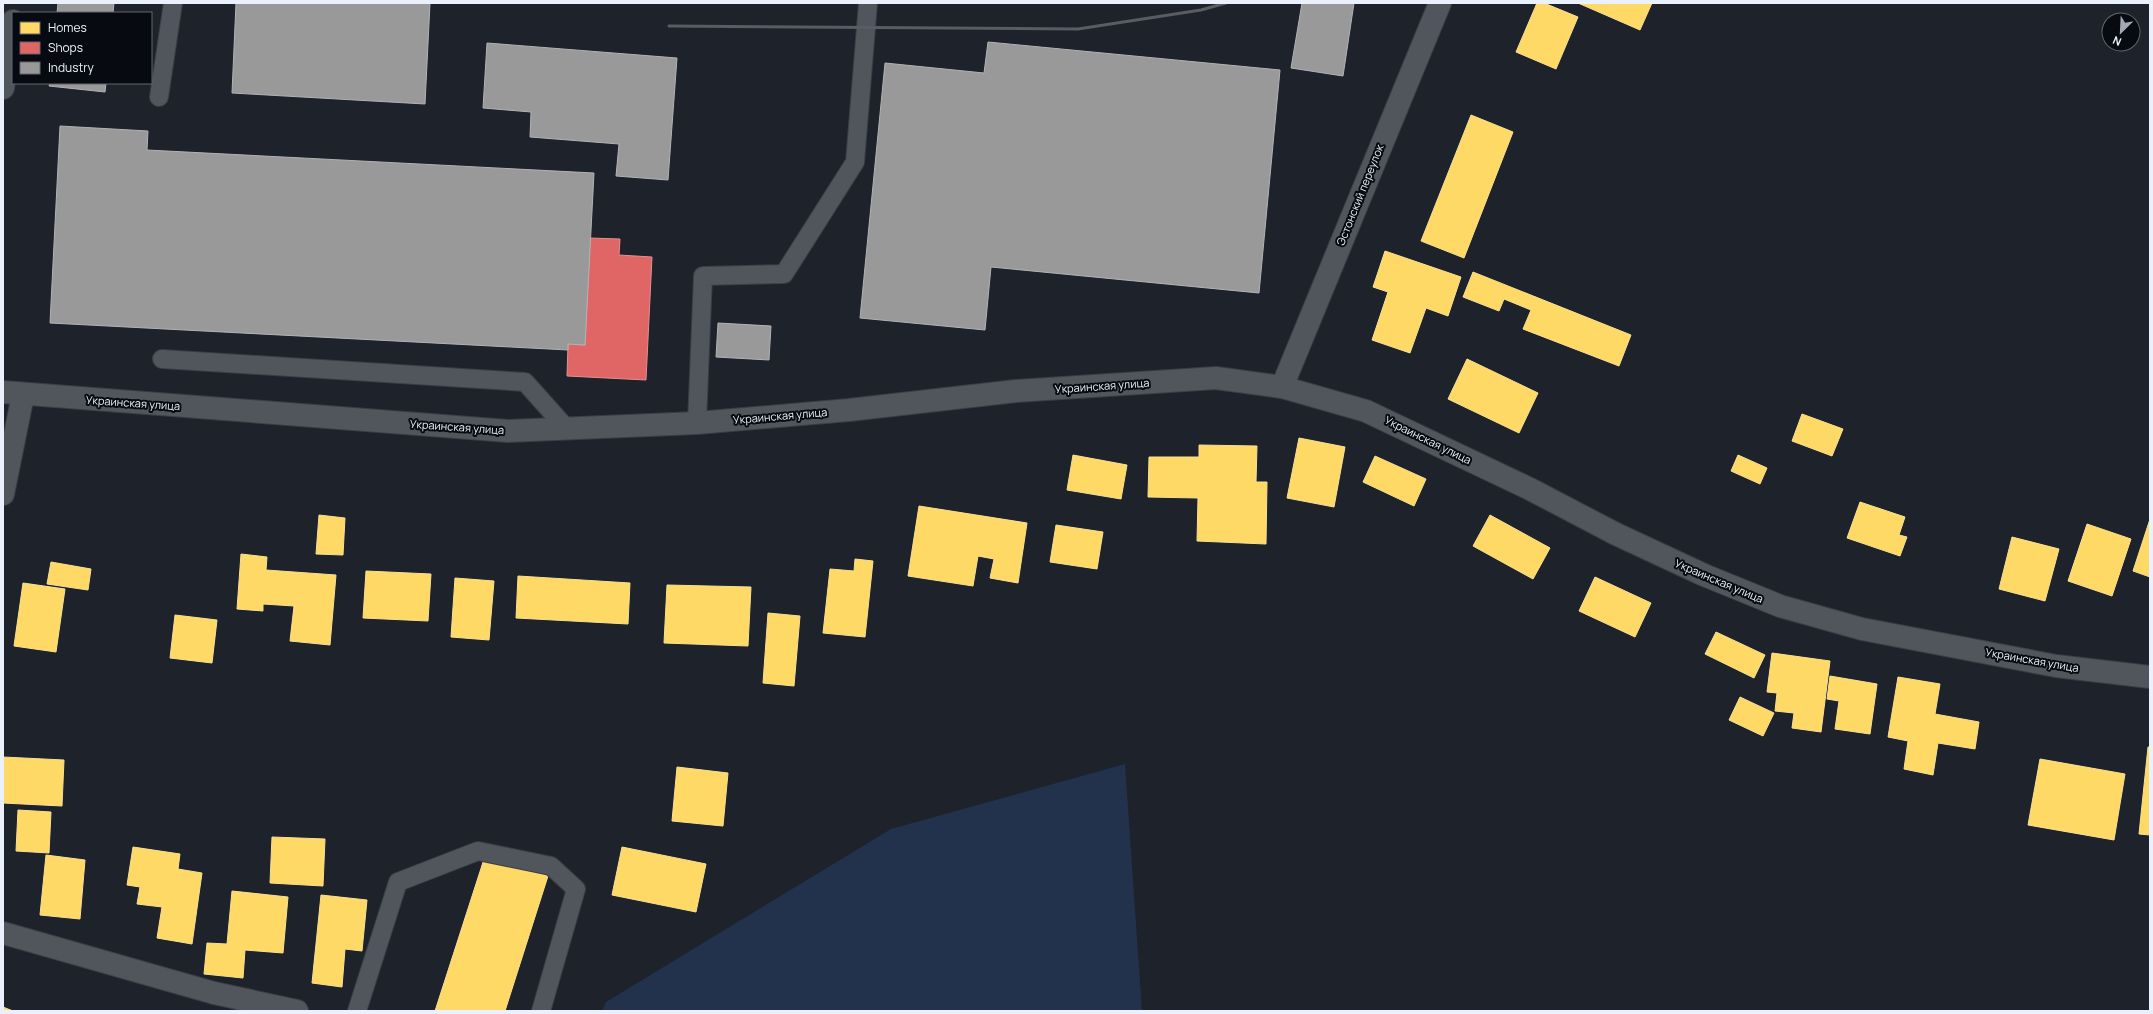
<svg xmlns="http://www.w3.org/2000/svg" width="2153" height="1014" font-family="Manrope,sans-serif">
  <rect width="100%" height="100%" fill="#1e222a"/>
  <polygon fill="#22324c" points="1125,764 1142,1011 602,1011 606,1002 891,829"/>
  <g fill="#ffd966" stroke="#f9e093">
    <polygon points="1537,3 1544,3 1578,17 1556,69 1516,52"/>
    <polygon points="1578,3 1652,3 1640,30"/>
    <polygon points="1471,115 1513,132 1464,258 1421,241"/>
    <polygon points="1385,251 1461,277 1448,316 1426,308 1410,353 1372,340 1388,292 1373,287"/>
    <polygon points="1473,272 1631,335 1619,366 1523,329 1531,310 1504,299 1499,311 1463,297"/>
    <polygon points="1467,359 1538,393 1519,433 1448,399"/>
    <polygon points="1802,414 1843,429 1832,456 1792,441"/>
    <polygon points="1299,438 1345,447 1334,507 1287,498"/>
    <polygon points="1199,445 1257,446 1256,482 1267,482 1266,544 1197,541 1198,498 1148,497 1149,457 1199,457"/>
    <polygon points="1073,455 1127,465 1121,499 1067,490"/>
    <polygon points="1738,455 1767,468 1760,484 1731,471"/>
    <polygon points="1375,456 1426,479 1414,506 1363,482"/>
    <polygon points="1860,502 1905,517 1899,535 1907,537 1900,556 1847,538"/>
    <polygon points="919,506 1027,523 1018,583 990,578 994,559 978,556 973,586 908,576"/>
    <polygon points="319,515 345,518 343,555 316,554"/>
    <polygon points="1490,515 1550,548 1533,579 1473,546"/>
    <polygon points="2150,519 2150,577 2133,571"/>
    <polygon points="2087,524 2131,539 2112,596 2068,581"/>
    <polygon points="1056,525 1103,532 1097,569 1050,562"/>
    <polygon points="2012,537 2059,549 2045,601 1999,589"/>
    <polygon points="241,554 267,557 266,570 336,575 330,645 290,641 294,606 263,604 263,611 237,609"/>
    <polygon points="855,559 873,561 865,637 823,633 830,569 854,571"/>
    <polygon points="51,562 91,569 88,590 47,584"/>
    <polygon points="366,571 431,574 428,621 363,618"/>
    <polygon points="518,576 630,583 628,624 516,618"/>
    <polygon points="1595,577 1651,603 1635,637 1579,611"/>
    <polygon points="455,578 494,581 489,640 451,637"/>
    <polygon points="23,583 65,589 56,652 14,646"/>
    <polygon points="667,585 751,587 748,646 664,643"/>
    <polygon points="768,613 800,616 794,686 763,683"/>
    <polygon points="175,615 217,620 212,663 170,658"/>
    <polygon points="1716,632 1765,655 1754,678 1705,654"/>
    <polygon points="1772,653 1830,661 1821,732 1792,728 1794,713 1775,711 1777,693 1767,692"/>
    <polygon points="1830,676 1877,684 1870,734 1835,729 1839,701 1827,699"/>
    <polygon points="1898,677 1940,684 1935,714 1979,722 1975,749 1938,743 1933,775 1904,769 1908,741 1888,737"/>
    <polygon points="1740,697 1774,713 1763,736 1729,720"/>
    <polygon points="2148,747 2150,747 2150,835 2139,834"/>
    <polygon points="3,757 64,760 62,806 3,803"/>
    <polygon points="2040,759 2125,774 2114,840 2028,825"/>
    <polygon points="677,767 728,773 723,826 672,821"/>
    <polygon points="18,810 51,812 49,853 16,851"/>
    <polygon points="272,837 325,839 323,886 270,883"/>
    <polygon points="133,847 180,854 178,869 202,873 192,944 157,938 162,907 137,904 140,887 127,885"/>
    <polygon points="622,847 706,864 696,912 612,895"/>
    <polygon points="46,855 85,860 80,919 40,915"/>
    <polygon points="485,856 548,876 505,1011 435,1011"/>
    <polygon points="232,891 288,897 283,953 245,950 243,978 204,974 207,943 227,944"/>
    <polygon points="321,895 367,900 362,951 345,949 342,987 312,983"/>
    <polygon points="3,1007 13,1011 3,1011"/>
  </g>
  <polygon fill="#e06666" stroke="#e39093" points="590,238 620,239 619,255 652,257 646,380 567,376 568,344 585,345"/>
  <g fill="#999" stroke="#b2b3b7">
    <polygon points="58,3 114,3 113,13 57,13"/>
    <polygon points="236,3 430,3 425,104 232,93"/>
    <polygon points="1302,3 1354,3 1343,76 1291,68"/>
    <polygon points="988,42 1280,70 1259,293 991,267 985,330 860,318 885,63 984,73"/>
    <polygon points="487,43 677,58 668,180 616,176 619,144 530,137 531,112 483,108"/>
    <polygon points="50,83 106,83 105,92 49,86"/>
    <polygon points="60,126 148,131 147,150 594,173 585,345 568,344 568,350 50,323"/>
    <polygon points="718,323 771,326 769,360 716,357"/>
  </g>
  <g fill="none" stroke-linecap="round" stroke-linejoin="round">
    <g stroke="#3a3d44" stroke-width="20">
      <g id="lane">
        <polyline points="159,97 173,3"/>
        <polyline points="162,359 525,382 567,429"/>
        <polyline points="697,423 703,276 784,274 855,162 868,3"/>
        <polyline points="357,1011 398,882 478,851 551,866 576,889 541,1011"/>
      </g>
    </g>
    <g stroke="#3a3d44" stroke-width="24">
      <g id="street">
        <polyline points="3,88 13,21"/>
        <polyline points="1282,387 1440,3"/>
        <polyline points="3,494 23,395"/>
        <polyline points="3,933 214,993 297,1011"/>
      </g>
    </g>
    <g stroke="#3a3d44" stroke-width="24">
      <polyline id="secondary" points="3,392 508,431 697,423 849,410 1016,391 1216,378 1282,387 1366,411 1530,489 1616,534 1704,575 1780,606 1862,629 2056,666 2150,677"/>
    </g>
    <use href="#lane" stroke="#51555c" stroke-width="18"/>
    <use href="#street" stroke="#51555c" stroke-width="22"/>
    <use href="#secondary" stroke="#51555c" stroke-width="22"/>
    <polyline stroke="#595c62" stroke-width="3" points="669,26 1078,29 1201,10 1226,3"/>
  </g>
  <g text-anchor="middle" stroke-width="4" stroke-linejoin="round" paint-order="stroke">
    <g font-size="11" fill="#ebf1fc" stroke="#070a11">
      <text transform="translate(1360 195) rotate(-68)" y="4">Эстонский переулок</text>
      <text transform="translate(1102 386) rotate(-4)" y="4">Украинская улица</text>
      <text transform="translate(133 403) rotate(4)" y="4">Украинская улица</text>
      <text transform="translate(780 416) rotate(-5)" y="4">Украинская улица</text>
      <text transform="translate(457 427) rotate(4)" y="4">Украинская улица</text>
      <text transform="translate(1428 440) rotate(26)" y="4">Украинская улица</text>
      <text transform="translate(1719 581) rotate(23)" y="4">Украинская улица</text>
      <text transform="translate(2032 660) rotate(10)" y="4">Украинская улица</text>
    </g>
  </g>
  <rect width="2153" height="1014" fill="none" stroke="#ebf1fc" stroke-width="8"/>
  <rect x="12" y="12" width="140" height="72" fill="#070a11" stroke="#62666f"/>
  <rect x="20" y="22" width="20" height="12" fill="#ffd966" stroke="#62666f"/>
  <text x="48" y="32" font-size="12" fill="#ebf1fc">Homes</text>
  <rect x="20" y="42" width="20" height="12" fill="#e06666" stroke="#62666f"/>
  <text x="48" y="52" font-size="12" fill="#ebf1fc">Shops</text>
  <rect x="20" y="62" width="20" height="12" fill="#999999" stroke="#62666f"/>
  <text x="48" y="72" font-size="12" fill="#ebf1fc">Industry</text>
  <g transform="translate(2121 32) rotate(204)"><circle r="19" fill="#070a11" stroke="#62666f"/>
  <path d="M0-3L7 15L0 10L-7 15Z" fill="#a3a9b2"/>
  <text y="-6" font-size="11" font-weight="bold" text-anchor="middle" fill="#ebf1fc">N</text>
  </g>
</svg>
